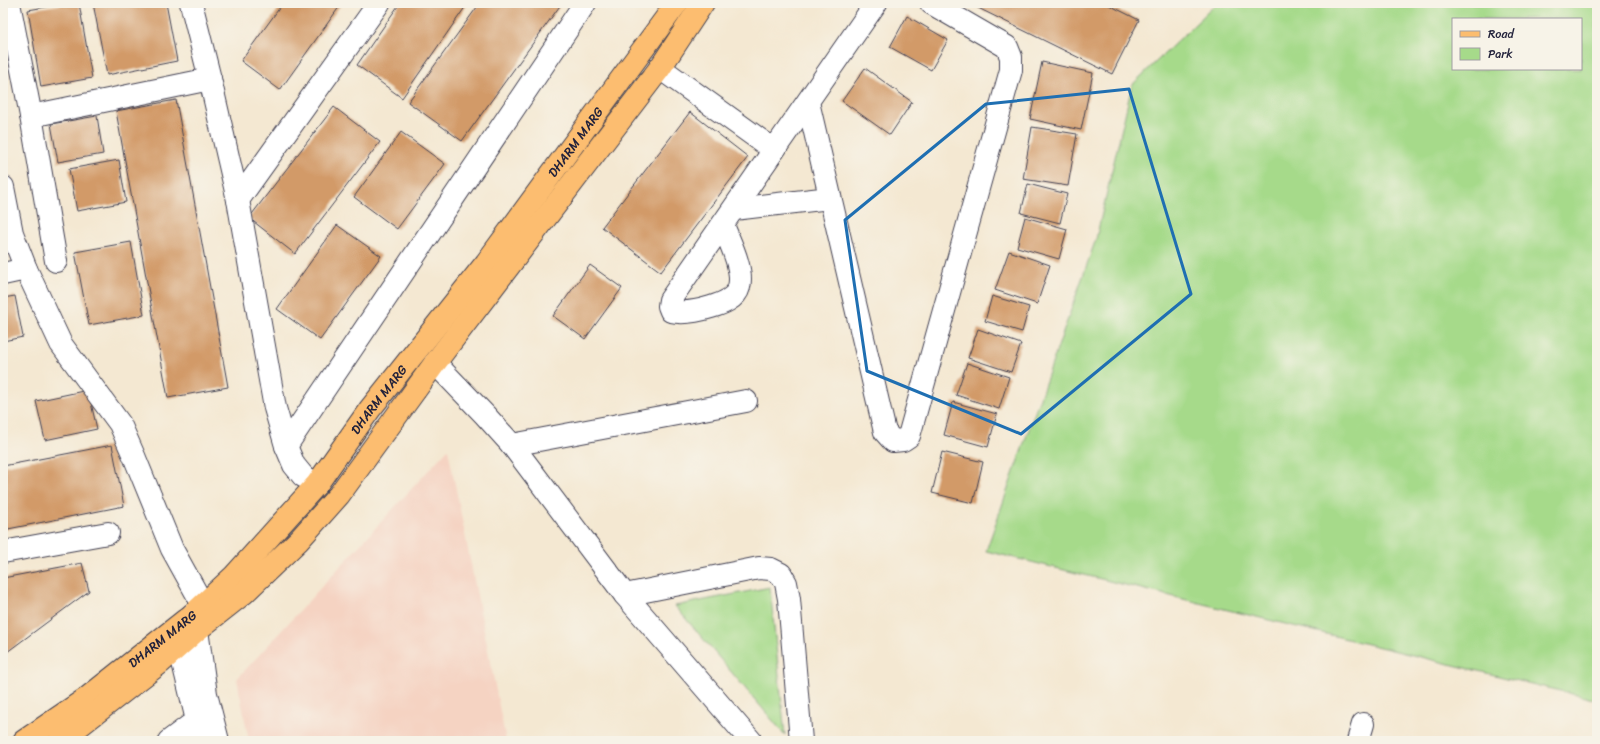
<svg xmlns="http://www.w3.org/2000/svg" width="1600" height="744" font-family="Sriracha,sans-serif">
  <rect width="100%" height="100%" fill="#f7f3e8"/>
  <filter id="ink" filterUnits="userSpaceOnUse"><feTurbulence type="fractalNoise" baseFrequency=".025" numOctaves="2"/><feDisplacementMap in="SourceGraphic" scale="8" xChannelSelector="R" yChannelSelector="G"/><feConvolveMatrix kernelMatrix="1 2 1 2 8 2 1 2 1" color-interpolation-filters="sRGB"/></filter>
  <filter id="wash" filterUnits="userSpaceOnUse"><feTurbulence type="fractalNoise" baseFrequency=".012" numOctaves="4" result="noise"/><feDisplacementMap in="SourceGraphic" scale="16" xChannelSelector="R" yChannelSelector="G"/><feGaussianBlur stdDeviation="0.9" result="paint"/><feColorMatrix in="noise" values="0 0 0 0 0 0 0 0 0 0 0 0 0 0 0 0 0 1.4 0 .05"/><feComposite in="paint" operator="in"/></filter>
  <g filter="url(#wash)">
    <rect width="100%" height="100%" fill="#f4e8d2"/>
    <polygon fill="#f5d3c2" points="448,449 506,741 249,741 237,679"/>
    <g fill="#a6da8a" stroke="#647e62" fill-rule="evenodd">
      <path d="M 1217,3 L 1597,3 L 1597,700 L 986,551 L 1096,239 L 1132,85 ZM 1453,19 L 1581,19 L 1581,69 L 1453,69 Z"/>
      <polygon points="770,587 785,735 675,606"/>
    </g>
    <g id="blocks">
      <g fill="#d29a67">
        <polygon points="69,3 79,3 92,78 41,87 28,10"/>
        <polygon points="93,3 166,3 177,61 107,75"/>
        <polygon points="283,3 342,3 280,90 241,61"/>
        <polygon points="400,3 468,3 402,98 357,65"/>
        <polygon points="480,3 562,3 462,141 408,102"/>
        <polygon points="968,3 1105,3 1139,20 1112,74"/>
        <polygon points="907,16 948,40 931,70 890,47"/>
        <polygon points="1042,62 1093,73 1081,130 1030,119"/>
        <polygon points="865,68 912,102 890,135 842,101"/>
        <polygon points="176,100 228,387 168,398 116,111"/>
        <polygon points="334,107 380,142 295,254 249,218"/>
        <polygon points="690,112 748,157 661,272 602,227"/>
        <polygon points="97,116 103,154 58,162 51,124"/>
        <polygon points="1032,127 1077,134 1068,186 1023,179"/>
        <polygon points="401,132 445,164 397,229 354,197"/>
        <polygon points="119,160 126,202 77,211 69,169"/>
        <polygon points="1028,184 1067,194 1060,223 1021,213"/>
        <polygon points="1025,217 1067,229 1059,259 1017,247"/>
        <polygon points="337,225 381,256 320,340 277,309"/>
        <polygon points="131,242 144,315 89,325 75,252"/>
        <polygon points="1009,251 1050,265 1037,304 995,290"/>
        <polygon points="590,265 622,288 585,339 553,316"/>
        <polygon points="15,296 23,337 3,341 3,298"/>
        <polygon points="992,296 1029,307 1022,332 985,321"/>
        <polygon points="978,329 1021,344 1011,372 968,358"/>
        <polygon points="967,363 1009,377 999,409 956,395"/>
        <polygon points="88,390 97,429 45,440 36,401"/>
        <polygon points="953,402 997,414 988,447 944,435"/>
        <polygon points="112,445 124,506 3,530 3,466"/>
        <polygon points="942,452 983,462 973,503 932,493"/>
        <polygon points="82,563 89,591 3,655 3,578"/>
      </g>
    </g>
  </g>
  <g filter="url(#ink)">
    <use href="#blocks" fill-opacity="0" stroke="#424052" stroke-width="1"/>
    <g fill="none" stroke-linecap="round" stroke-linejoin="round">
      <g stroke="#424052" stroke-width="24">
        <g id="minor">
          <polyline points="9,3 31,116 56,261"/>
          <polyline points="191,3 210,79 238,200 275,408 286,446 294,465 303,476 317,484"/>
          <polyline points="660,68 774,150"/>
          <polyline points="808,102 885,432 893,441 903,440 909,436 1011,70 1011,57 1007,47 931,3"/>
          <polyline points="31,116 210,79"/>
          <polyline points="3,187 12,233 26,269 61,344 120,424 134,456 172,549 203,605"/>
          <polyline points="238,200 379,3"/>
          <polyline points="734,209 830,198"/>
          <path d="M 723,225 C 729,241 744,269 739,287 C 736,299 721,304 711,307 C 698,311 684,314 671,311 L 669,306 L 670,300 L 876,3"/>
          <polyline points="3,274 26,269"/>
          <polyline points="435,363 485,415 512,445 625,595 751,741"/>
          <polyline points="512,445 746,401"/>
          <polyline points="286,446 585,3"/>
          <polyline points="3,552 108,533"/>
          <polyline points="625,595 759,568 771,569 781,574 786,583 789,599 801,741"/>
          <polyline points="193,614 197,630 206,694 218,741"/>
          <polyline points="178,629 179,646 202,741"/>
          <polyline points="169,741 197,720"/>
          <polyline points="1358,741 1363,724"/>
        </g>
      </g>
      <g stroke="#424052" stroke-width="24">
        <g id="major">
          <path id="s1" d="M 24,741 L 87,698 L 193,614 L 234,576 L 317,484 L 370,409 L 486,263 L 677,3"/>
          <polyline points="60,741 160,663 197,630 244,593 299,540 339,495 435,363 660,68 703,3"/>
        </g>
      </g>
      <use href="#minor" stroke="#fff" stroke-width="22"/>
      <use href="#major" stroke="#fcbd6f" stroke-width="22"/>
    </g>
  </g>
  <path fill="none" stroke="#1f6fb2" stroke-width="3" stroke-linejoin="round" d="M 1129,89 L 1191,294 L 1021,434 L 867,371 L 845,220 L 986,104 Z"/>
  <g text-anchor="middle" stroke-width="3" stroke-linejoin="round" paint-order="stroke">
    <g font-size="13" fill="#22223b" stroke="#f7f3e8">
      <text dy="5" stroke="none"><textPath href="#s1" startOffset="820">DHARM MARG</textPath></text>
      <text dy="5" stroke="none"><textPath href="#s1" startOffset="496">DHARM MARG</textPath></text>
      <text dy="5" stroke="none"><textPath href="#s1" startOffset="172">DHARM MARG</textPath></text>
    </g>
  </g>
  <rect width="1600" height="744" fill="none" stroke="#f7f3e8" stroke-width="16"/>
  <rect x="1452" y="18" width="130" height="52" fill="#f7f3e8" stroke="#a29fa3"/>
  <rect x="1460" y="31" width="20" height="6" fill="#fcbd6f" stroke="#a29fa3"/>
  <text x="1488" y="38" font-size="12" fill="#22223b">Road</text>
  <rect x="1460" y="48" width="20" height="12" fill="#a6da8a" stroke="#a29fa3"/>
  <text x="1488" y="58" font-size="12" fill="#22223b">Park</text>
</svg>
